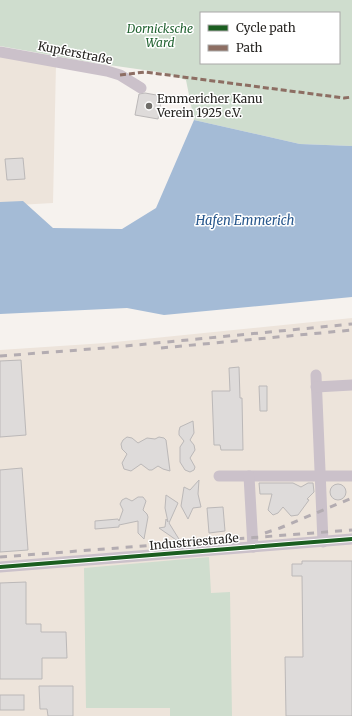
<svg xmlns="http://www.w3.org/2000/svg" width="352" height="716" font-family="Merriweather,serif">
  <rect width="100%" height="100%" fill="#f6f2ee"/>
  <g fill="#ede4db">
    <polygon points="0,54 56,64 53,203 0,206"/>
    <polygon points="352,318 352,716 0,716 0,350 105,343"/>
  </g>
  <g fill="#cfddce" fill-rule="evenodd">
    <path d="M 0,0 L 352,0 L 352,146 L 300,144 L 194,120 L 186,80 L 165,73 L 95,63 L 0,46 ZM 201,13 L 339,13 L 339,63 L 201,63 Z"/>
    <polygon points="209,557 211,593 230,592 232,716 170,716 170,708 86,708 84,568"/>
  </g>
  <polygon fill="#a4bbd6" points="194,120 300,144 352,146 352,297 164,315 127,308 0,314 0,202 23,201 53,228 122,229 156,208"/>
  <g fill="#dedbda" stroke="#bbb8b8">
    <polygon points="145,93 162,96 158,119 135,115 139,94"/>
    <polygon points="23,158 25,179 7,180 5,159"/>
    <polygon points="21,360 26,435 0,437 0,361"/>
    <polygon points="239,367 240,398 242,398 243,450 221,450 220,445 214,445 212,391 230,391 229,368"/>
    <polygon points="259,386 267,386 267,411 260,411"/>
    <polygon points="193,421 194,433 190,440 194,445 195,450 190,458 195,467 194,470 190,472 185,470 180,462 180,447 184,441 179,435 179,431 180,427"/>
    <polygon points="127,437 132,438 138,443 147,438 155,439 159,437 164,438 166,440 170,471 163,469 158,466 152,470 149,470 141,464 131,471 124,469 122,463 127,454 122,449 121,444 123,440"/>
    <polygon points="22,468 28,550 0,552 0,470"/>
    <polygon points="199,480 198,494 201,507 193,508 188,519 181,506 184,487 190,490"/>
    <polygon points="259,483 293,483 301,487 308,483 313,483 314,492 307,499 309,500 298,515 291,516 283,507 278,513 273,515 268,510 272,494 260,494"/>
    <circle cx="338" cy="492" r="8"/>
    <polygon points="166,495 178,503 169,523 182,544 159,528 165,527 166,519 168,522 165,508"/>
    <polygon points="138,497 143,497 146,501 143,510 147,514 148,517 144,539 138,533 138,521 119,525 119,527 95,529 95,521 118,519 119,521 123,510 120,504 122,500 126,498 132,501"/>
    <polygon points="223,507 225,531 209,533 207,508"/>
    <polygon points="302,561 352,561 352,716 286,716 285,657 303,657 302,576 292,576 292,564 302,564"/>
    <polygon points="26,582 26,624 41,624 41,632 66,632 67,658 42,658 42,679 0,679 0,583"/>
    <polygon points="39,686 73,686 73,716 48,716 47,709 40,709"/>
    <rect x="0" y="695" width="24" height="15"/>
  </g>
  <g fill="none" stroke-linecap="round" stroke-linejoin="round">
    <g stroke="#cbc1ca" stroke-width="11">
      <polyline points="0,52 107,71 120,75 141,88"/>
      <polyline points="316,375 323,542"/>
      <polyline points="316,387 352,385"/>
      <polyline points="219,476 352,476"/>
      <polyline points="249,476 253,547"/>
      <polyline points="0,567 352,539"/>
    </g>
    <g stroke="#b3acb1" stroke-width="3" stroke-dasharray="7 7" stroke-linecap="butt">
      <polyline points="161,348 352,330"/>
      <polyline points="0,356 105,348 352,324"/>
      <polyline points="265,533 280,528 352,498"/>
      <polyline points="0,557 352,530"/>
    </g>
    <polyline stroke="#8d6e63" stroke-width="3" stroke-dasharray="6 3" stroke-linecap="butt" points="120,75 145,72 344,98 352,97"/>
    <g stroke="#fff" stroke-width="6">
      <polyline id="cycleway" points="0,567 352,539"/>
    </g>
    <use href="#cycleway" stroke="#1b5e20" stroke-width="4"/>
  </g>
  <circle fill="#6f6d69" stroke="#fff" stroke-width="1.5" cx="149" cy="106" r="4"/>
  <g text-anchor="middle" stroke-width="3" stroke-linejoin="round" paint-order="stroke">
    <g font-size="12" font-style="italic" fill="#246433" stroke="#fff">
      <text x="160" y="33">Dornicksche<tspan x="160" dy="14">Ward</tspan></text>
    </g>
    <g font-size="12" fill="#272522" stroke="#fff">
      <text transform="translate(75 53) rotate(11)" y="4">Kupferstraße</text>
      <text transform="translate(194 542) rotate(-5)" y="4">Industriestraße</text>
    </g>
    <g font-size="12" fill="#272522" stroke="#fff" text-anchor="start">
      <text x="157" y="103">Emmericher Kanu<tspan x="157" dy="14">Verein 1925 e.V.</tspan></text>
    </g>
    <g font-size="13" font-style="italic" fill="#2a598e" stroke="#fff">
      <text x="245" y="225">Hafen Emmerich</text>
    </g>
  </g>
  <rect x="200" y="12" width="140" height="52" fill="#ffffff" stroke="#a9a8a7"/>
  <rect x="208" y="25" width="20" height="6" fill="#1b5e20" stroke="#a9a8a7"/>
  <text x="236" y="32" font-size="12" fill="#272522">Cycle path</text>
  <rect x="208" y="45" width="20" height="6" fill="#8d6e63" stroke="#a9a8a7"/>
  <text x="236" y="52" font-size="12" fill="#272522">Path</text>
</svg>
